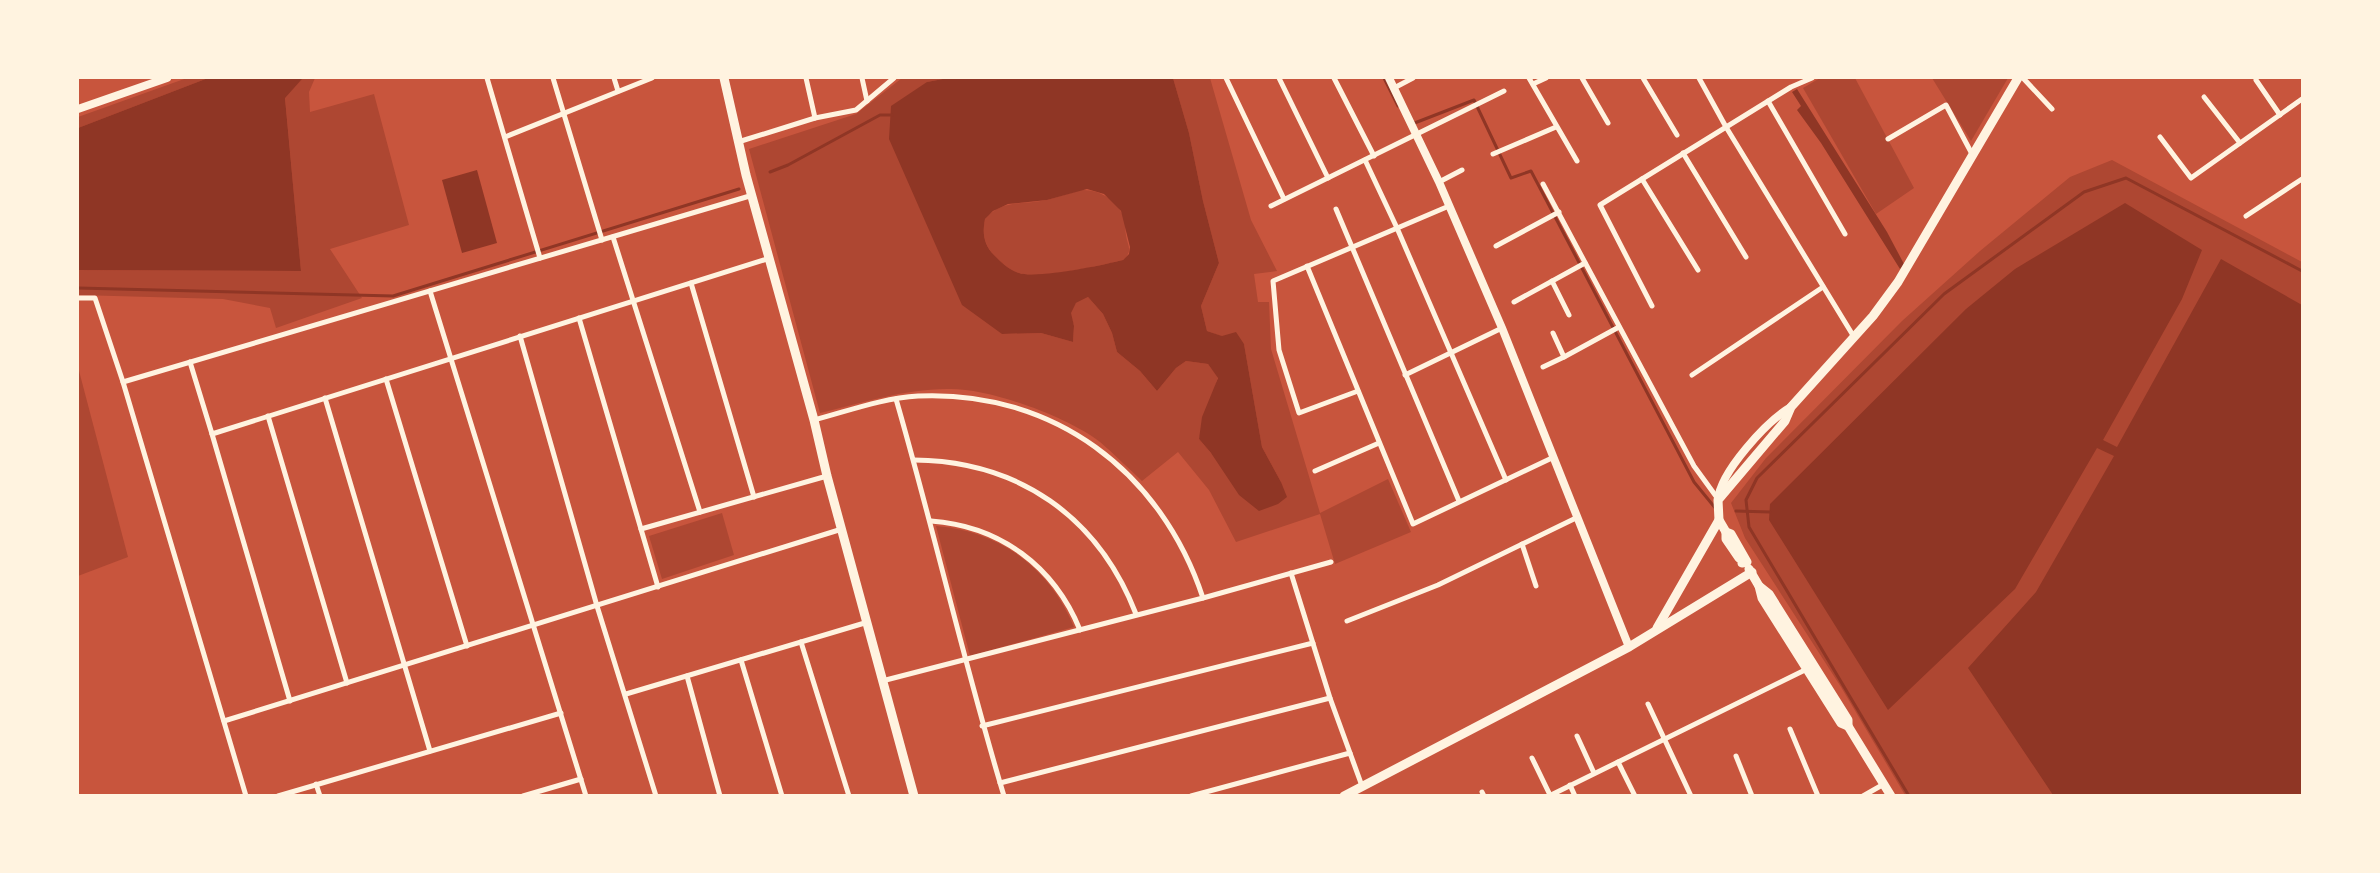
<svg xmlns="http://www.w3.org/2000/svg" width="2380" height="873" font-family="'Public Sans',sans-serif">
  <rect width="100%" height="100%" fill="#c8553d"/>
  <g fill="#ae4732">
    <polygon points="187,78 208,78 78,128 78,117"/>
    <polygon points="303,78 315,78 309,92 310,112 374,94 409,225 330,249 362,298 276,328 270,308 223,299 78,295 78,266 79,270 301,271 285,97"/>
    <path d="M 902,78 L 948,78 L 927,82 L 1002,334 L 1041,333 L 1073,342 L 1074,326 L 1070,313 L 1076,303 L 1088,297 L 1103,314 L 1112,333 L 1117,352 L 1140,371 L 1157,391 L 1176,368 L 1186,361 L 1208,364 L 1218,377 L 1199,439 L 1211,453 L 1281,482 L 1262,447 L 1244,344 L 1207,331 L 1201,306 L 1219,263 L 1203,201 L 1189,133 L 1173,78 L 1210,78 L 1251,220 L 1277,271 L 1254,274 L 1258,302 L 1269,302 L 1271,349 L 1320,513 L 1388,479 L 1411,532 L 1335,564 L 1320,514 L 1236,542 L 1209,490 L 1178,452 L 1142,481 C 1128,468 1114,454 1100,442 C 1068,417 992,389 951,389 C 906,388 862,403 820,413 L 749,149 L 856,114 Z"/>
    <polygon points="1820,78 1855,78 1914,188 1876,214 1803,88"/>
    <polygon points="1932,78 2008,78 1971,141"/>
    <polygon points="2112,160 2302,262 2302,795 1905,795 1841,687 1745,538 1731,503 1766,458 1902,321 1980,251 2070,177"/>
    <path d="M 1081,190 C 1100,189 1119,201 1124,219 C 1126,224 1125,229 1126,235 C 1127,245 1134,251 1123,260 C 1102,265 1038,280 1019,273 C 1009,270 1001,262 994,255 C 984,245 982,232 985,219 C 1002,199 1024,205 1047,200 C 1059,197 1070,193 1081,190 Z"/>
    <polygon points="78,367 128,557 78,576"/>
    <polygon points="722,513 734,555 662,579 649,536"/>
    <path d="M 936,526 C 1000,531 1050,568 1074,627 L 970,656 Z"/>
  </g>
  <g fill="#8f3625" fill-rule="evenodd">
    <polygon points="208,78 303,78 285,98 301,271 78,270 78,128"/>
    <path d="M 948,78 L 1173,78 L 1189,133 L 1203,201 L 1219,263 L 1201,306 L 1207,331 L 1222,336 L 1236,332 L 1244,344 L 1262,447 L 1281,482 L 1287,497 L 1278,504 L 1259,511 L 1239,495 L 1211,453 L 1199,439 L 1202,417 L 1218,378 L 1208,364 L 1186,361 L 1176,368 L 1157,391 L 1140,371 L 1117,352 L 1112,333 L 1103,314 L 1088,297 L 1076,303 L 1071,313 L 1074,326 L 1073,342 L 1041,333 L 1002,334 L 962,305 L 889,139 L 891,106 L 927,82 ZM 1087,189 L 1104,194 L 1121,211 L 1130,247 L 1129,254 L 1123,260 C 1104,265 1036,279 1019,273 C 1009,270 1001,262 994,255 C 984,245 982,233 985,219 L 993,211 L 1008,204 L 1047,200 Z"/>
    <polygon points="1797,89 1887,232 1904,264 1900,269 1821,143 1797,110 1801,106 1792,92"/>
    <polygon points="477,170 497,243 462,253 442,180"/>
    <polygon points="2125,203 2202,250 2182,299 2103,440 2117,447 2221,259 2302,305 2302,795 2053,795 1968,668 2036,592 2114,456 2097,448 2015,589 1888,710 1769,520 1770,504 1966,309 2015,269"/>
  </g>
  <g fill="none" stroke-linecap="round" stroke-linejoin="round">
    <g stroke="#8f3625" stroke-width="3">
      <polyline points="1384,78 1398,106"/>
      <polyline points="1412,124 1474,100 1511,178 1531,171 1694,482 1716,509"/>
      <polyline points="770,172 788,165 880,115 892,115"/>
      <polyline points="78,288 393,296 739,189"/>
      <polyline points="1736,511 1770,512"/>
      <polyline points="1909,796 1749,527 1746,500 1757,478 1944,294 2084,192 2126,178 2302,271"/>
    </g>
    <g stroke="#fff3e0" stroke-width="5">
      <polyline points="487,78 540,258"/>
      <polyline points="553,78 602,240"/>
      <polyline points="614,78 618,91"/>
      <polyline points="806,78 815,118"/>
      <polyline points="862,78 867,101"/>
      <polyline points="1226,78 1284,199"/>
      <polyline points="1279,78 1328,178"/>
      <polyline points="1334,78 1374,156"/>
      <polyline points="1529,78 1577,161"/>
      <polyline points="1582,78 1608,123"/>
      <polyline points="1643,78 1677,135"/>
      <polyline points="1699,78 1726,127 1854,337"/>
      <polyline points="2023,78 2052,109"/>
      <polyline points="2256,80 2280,115"/>
      <polyline points="1533,84 1546,78"/>
      <polyline points="1394,88 1413,78"/>
      <polyline points="2204,97 2240,143"/>
      <polyline points="1768,101 1845,234"/>
      <polyline points="505,137 652,78"/>
      <polyline points="2160,137 2191,178 2302,99"/>
      <polyline points="1888,139 1946,105 1972,154"/>
      <polyline points="738,142 815,118 856,110 894,78"/>
      <polyline points="1683,153 1746,257"/>
      <polyline points="1493,154 1556,127"/>
      <polyline points="1365,160 1397,228 1506,480"/>
      <polyline points="1642,179 1698,270"/>
      <polyline points="1439,182 1462,170"/>
      <polyline points="1543,184 1694,466 1718,499"/>
      <polyline points="1271,206 1504,91"/>
      <polyline points="1336,209 1459,501"/>
      <polyline points="2246,216 2302,179"/>
      <polyline points="613,237 700,512"/>
      <polyline points="1496,246 1559,212"/>
      <polyline points="1307,266 1413,524 1554,457"/>
      <polyline points="1552,281 1569,315"/>
      <polyline points="691,283 754,497"/>
      <polyline points="430,291 586,796"/>
      <polyline points="78,298 95,298 123,382 246,796"/>
      <polyline points="1514,302 1585,263"/>
      <polyline points="1652,306 1600,205 1791,87 1812,78"/>
      <polyline points="579,318 658,587"/>
      <polyline points="1553,333 1564,357 1619,327"/>
      <polyline points="520,336 597,606 656,796"/>
      <polyline points="190,362 212,434 770,258"/>
      <polyline points="1543,367 1564,357"/>
      <polyline points="1405,375 1502,328"/>
      <polyline points="1692,375 1823,287"/>
      <polyline points="386,379 467,646"/>
      <polyline points="123,382 753,195"/>
      <polyline points="1358,391 1299,413 1279,350 1273,281 1449,206"/>
      <polyline points="325,398 430,751"/>
      <path d="M 896,399 C 934,530 964,664 1004,796"/>
      <polyline points="268,416 347,683"/>
      <path d="M 814,420 C 848,411 883,398 918,396 C 1053,390 1161,471 1203,598"/>
      <polyline points="212,434 290,701"/>
      <path d="M 914,460 C 1018,461 1098,516 1136,614"/>
      <polyline points="1315,471 1379,443"/>
      <path d="M 931,521 C 1000,526 1054,566 1080,630"/>
      <polyline points="641,529 827,476"/>
      <polyline points="1522,544 1536,586"/>
      <polyline points="1347,621 1438,585 1578,517"/>
      <polyline points="801,642 849,796"/>
      <polyline points="741,660 782,796"/>
      <polyline points="687,676 720,796"/>
      <polyline points="882,681 1203,598 1331,562"/>
      <polyline points="626,694 868,622"/>
      <polyline points="1330,698 1350,753"/>
      <polyline points="1648,704 1691,796"/>
      <polyline points="224,721 842,529"/>
      <polyline points="982,726 1313,643"/>
      <polyline points="1790,729 1818,796"/>
      <polyline points="1577,736 1594,773"/>
      <polyline points="1736,756 1752,796"/>
      <polyline points="1532,758 1550,795"/>
      <polyline points="1618,762 1635,796"/>
      <polyline points="1000,783 1330,698 1291,573"/>
      <polyline points="316,784 320,796"/>
      <polyline points="1570,785 1575,796"/>
      <polyline points="1482,792 1484,796"/>
      <polyline points="278,796 561,713"/>
      <polyline points="523,796 581,779"/>
      <polyline points="1191,796 1350,753 1362,786"/>
      <polyline points="1549,796 1807,669"/>
      <polyline points="1863,796 1884,784"/>
    </g>
    <g stroke="#fff3e0" stroke-width="8">
      <polyline points="1389,78 1439,182 1502,328 1629,647"/>
      <polyline points="78,109 167,78"/>
      <path d="M 1718,500 C 1720,472 1767,421 1791,407"/>
    </g>
    <g stroke="#fff3e0" stroke-width="9">
      <polyline points="724,78 746,175 814,420 827,476 914,796"/>
      <polyline points="1726,532 1726,539 1739,558"/>
      <polyline points="1742,563 1747,562 1731,534 1726,532 1719,520 1718,500 1785,421 1791,407 1873,316 1898,282 2018,78"/>
      <polyline points="1749,569 1759,586 1762,598 1841,723 1848,726"/>
      <polyline points="1759,586 1769,594 1848,720 1848,726 1891,796"/>
      <polyline points="1657,628 1719,520"/>
      <polyline points="1344,796 1629,647 1752,572"/>
    </g>
  </g>
  <rect width="2380" height="873" fill="none" stroke="#fff3e0" stroke-width="158"/>
</svg>
